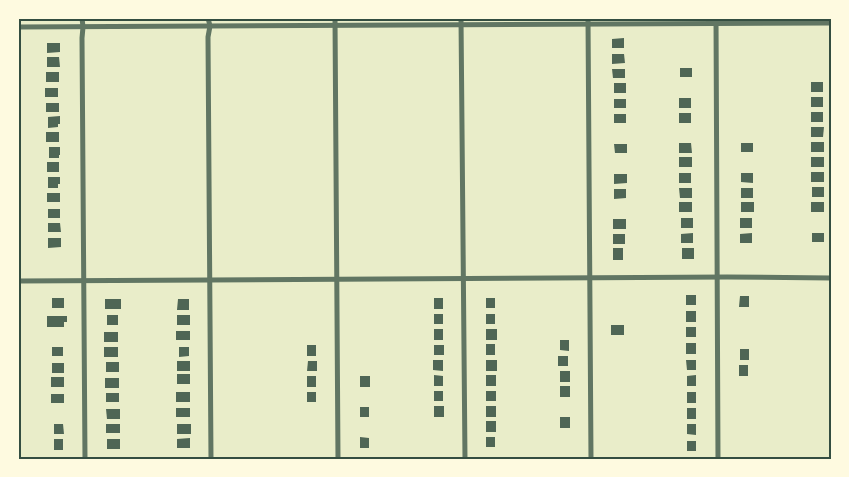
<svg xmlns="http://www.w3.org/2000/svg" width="849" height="477" font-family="Overpass,sans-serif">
  <rect width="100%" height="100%" fill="#e9edc9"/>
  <g fill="#4f6655">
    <polygon points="624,38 624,48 612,48 612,39"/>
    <polygon points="47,43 60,43 60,52 47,53"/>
    <polygon points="612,54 624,54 625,63 612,64"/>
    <polygon points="47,57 59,57 60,67 47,67"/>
    <rect x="680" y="68" width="12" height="9"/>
    <polygon points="612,69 625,69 625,78 613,78"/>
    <rect x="46" y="72" width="13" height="10"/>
    <rect x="811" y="82" width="12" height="10"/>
    <rect x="614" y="83" width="12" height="10"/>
    <rect x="45" y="88" width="13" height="9"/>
    <rect x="811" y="97" width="12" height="10"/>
    <rect x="679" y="98" width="12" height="10"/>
    <rect x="614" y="99" width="12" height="9"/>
    <rect x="46" y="103" width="13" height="9"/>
    <rect x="811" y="112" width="12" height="10"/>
    <rect x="679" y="113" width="12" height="10"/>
    <rect x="614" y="114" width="12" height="9"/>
    <polygon points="60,116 60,124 58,124 58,127 48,128 48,117"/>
    <polygon points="811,127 824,127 823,137 811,137"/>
    <rect x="46" y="132" width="13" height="10"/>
    <rect x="811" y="142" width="13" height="10"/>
    <polygon points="679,143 691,143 692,153 679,153"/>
    <rect x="741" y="143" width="12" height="9"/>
    <polygon points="614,144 627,144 627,153 615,153"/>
    <polygon points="49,147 60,147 60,155 59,155 59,158 49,158"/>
    <rect x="679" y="157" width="13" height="10"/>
    <rect x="811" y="157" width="13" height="10"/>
    <rect x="47" y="162" width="12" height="10"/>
    <rect x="811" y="172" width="13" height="10"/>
    <rect x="679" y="173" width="12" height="10"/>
    <polygon points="741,173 753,173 753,183 741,182"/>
    <polygon points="614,174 627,174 627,183 614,184"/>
    <polygon points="48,177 60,177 60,184 58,184 58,188 48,188"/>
    <rect x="812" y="187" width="12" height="10"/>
    <polygon points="679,188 692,188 692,198 680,198"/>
    <rect x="741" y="188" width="12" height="10"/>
    <polygon points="614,189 626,189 626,198 614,199"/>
    <rect x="47" y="193" width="13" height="9"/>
    <rect x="679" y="202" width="13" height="10"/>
    <rect x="741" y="202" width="13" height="10"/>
    <rect x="811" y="202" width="13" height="10"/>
    <rect x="48" y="209" width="12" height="9"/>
    <rect x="681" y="218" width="12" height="10"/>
    <rect x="740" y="218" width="12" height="10"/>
    <rect x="613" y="219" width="13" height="10"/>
    <polygon points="48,223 60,223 61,232 48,232"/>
    <polygon points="693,233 693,243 681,243 681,234"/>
    <polygon points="752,233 752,243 740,243 740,234"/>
    <rect x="812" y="233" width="12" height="9"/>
    <rect x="613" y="234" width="12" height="10"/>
    <polygon points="48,238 61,238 61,247 48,248"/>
    <rect x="613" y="248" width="10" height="12"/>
    <rect x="682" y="248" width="12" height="11"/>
    <rect x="686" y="295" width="10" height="10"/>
    <polygon points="740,296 749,296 749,307 739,307"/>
    <rect x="52" y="298" width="12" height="10"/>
    <rect x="434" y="298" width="9" height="11"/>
    <rect x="486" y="298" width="9" height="10"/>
    <rect x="105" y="299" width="16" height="10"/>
    <polygon points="178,299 189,299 189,310 177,310"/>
    <rect x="686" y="311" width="10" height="11"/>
    <rect x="434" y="314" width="9" height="10"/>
    <rect x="486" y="314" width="9" height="10"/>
    <rect x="107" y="315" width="11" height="10"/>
    <rect x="177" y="315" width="13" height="10"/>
    <polygon points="47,316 67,316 67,322 64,322 64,327 47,327"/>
    <rect x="611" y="325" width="13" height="10"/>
    <rect x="686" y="327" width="10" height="10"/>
    <rect x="434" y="329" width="9" height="11"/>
    <rect x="486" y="329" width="11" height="11"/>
    <rect x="176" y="331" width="14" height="9"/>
    <rect x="104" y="332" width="14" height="10"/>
    <polygon points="560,340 569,340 569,351 560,350"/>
    <rect x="686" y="343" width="10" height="11"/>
    <rect x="486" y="344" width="9" height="11"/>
    <rect x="307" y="345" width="9" height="11"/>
    <rect x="434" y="345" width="10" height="10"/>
    <rect x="52" y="347" width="11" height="9"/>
    <rect x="104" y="347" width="14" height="10"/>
    <polygon points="179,347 189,347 189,356 179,357"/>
    <rect x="740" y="349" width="9" height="11"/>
    <rect x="558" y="356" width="10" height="10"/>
    <polygon points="433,360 443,360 443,371 433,370"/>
    <rect x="486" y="360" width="11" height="11"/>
    <polygon points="686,360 696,360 696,370 687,370"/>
    <rect x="177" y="361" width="13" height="10"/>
    <polygon points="308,361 317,361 317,371 307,371"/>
    <rect x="106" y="362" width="13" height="10"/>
    <rect x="52" y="363" width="12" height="10"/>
    <rect x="739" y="365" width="9" height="11"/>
    <rect x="560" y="371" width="10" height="11"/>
    <rect x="177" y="374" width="13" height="10"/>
    <polygon points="434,375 443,376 443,386 434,386"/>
    <rect x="486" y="375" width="10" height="11"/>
    <polygon points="696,375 696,386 687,386 687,376"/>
    <rect x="307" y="376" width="9" height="11"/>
    <rect x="360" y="376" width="10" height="11"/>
    <rect x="51" y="377" width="13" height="10"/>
    <rect x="105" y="378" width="14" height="10"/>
    <rect x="560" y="386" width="10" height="11"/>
    <rect x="434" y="391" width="9" height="10"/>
    <rect x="486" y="391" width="10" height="10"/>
    <rect x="176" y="392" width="14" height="10"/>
    <rect x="307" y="392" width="9" height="10"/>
    <rect x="687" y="392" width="9" height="11"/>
    <rect x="106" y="393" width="13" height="9"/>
    <rect x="51" y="394" width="13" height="9"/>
    <rect x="434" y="406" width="10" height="11"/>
    <rect x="486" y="406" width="10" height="11"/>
    <rect x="360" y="407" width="9" height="10"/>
    <rect x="176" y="408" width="14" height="9"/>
    <rect x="687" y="408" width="9" height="11"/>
    <polygon points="106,409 120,409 120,419 107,419"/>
    <rect x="560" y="417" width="10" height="11"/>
    <rect x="486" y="421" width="10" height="11"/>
    <polygon points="54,424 63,424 64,434 54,434"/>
    <rect x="106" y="424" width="14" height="9"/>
    <rect x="177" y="424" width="14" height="10"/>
    <polygon points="687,424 696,424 696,435 687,434"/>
    <polygon points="360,437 369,438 369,448 360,448"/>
    <rect x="486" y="437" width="9" height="10"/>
    <polygon points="190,438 190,448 177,448 177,439"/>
    <rect x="54" y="439" width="9" height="11"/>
    <rect x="107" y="439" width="13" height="10"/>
    <rect x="687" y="441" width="9" height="10"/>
  </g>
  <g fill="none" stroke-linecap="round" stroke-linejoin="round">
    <g stroke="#617663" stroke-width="5">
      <polyline points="82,18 83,27 82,38 85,459"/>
      <polyline points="208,18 210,26 208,37 211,459"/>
      <polyline points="335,18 338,459"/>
      <polyline points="461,18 465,459"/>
      <polyline points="588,18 591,459"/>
      <polyline points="716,18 718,459"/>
      <polyline points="18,27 831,23"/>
      <polyline points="18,281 727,277 831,278"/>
    </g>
  </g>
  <rect width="849" height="477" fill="none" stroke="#fefae0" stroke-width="39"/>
  <rect x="20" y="20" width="810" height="438" fill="none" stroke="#344e41" stroke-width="2"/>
</svg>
